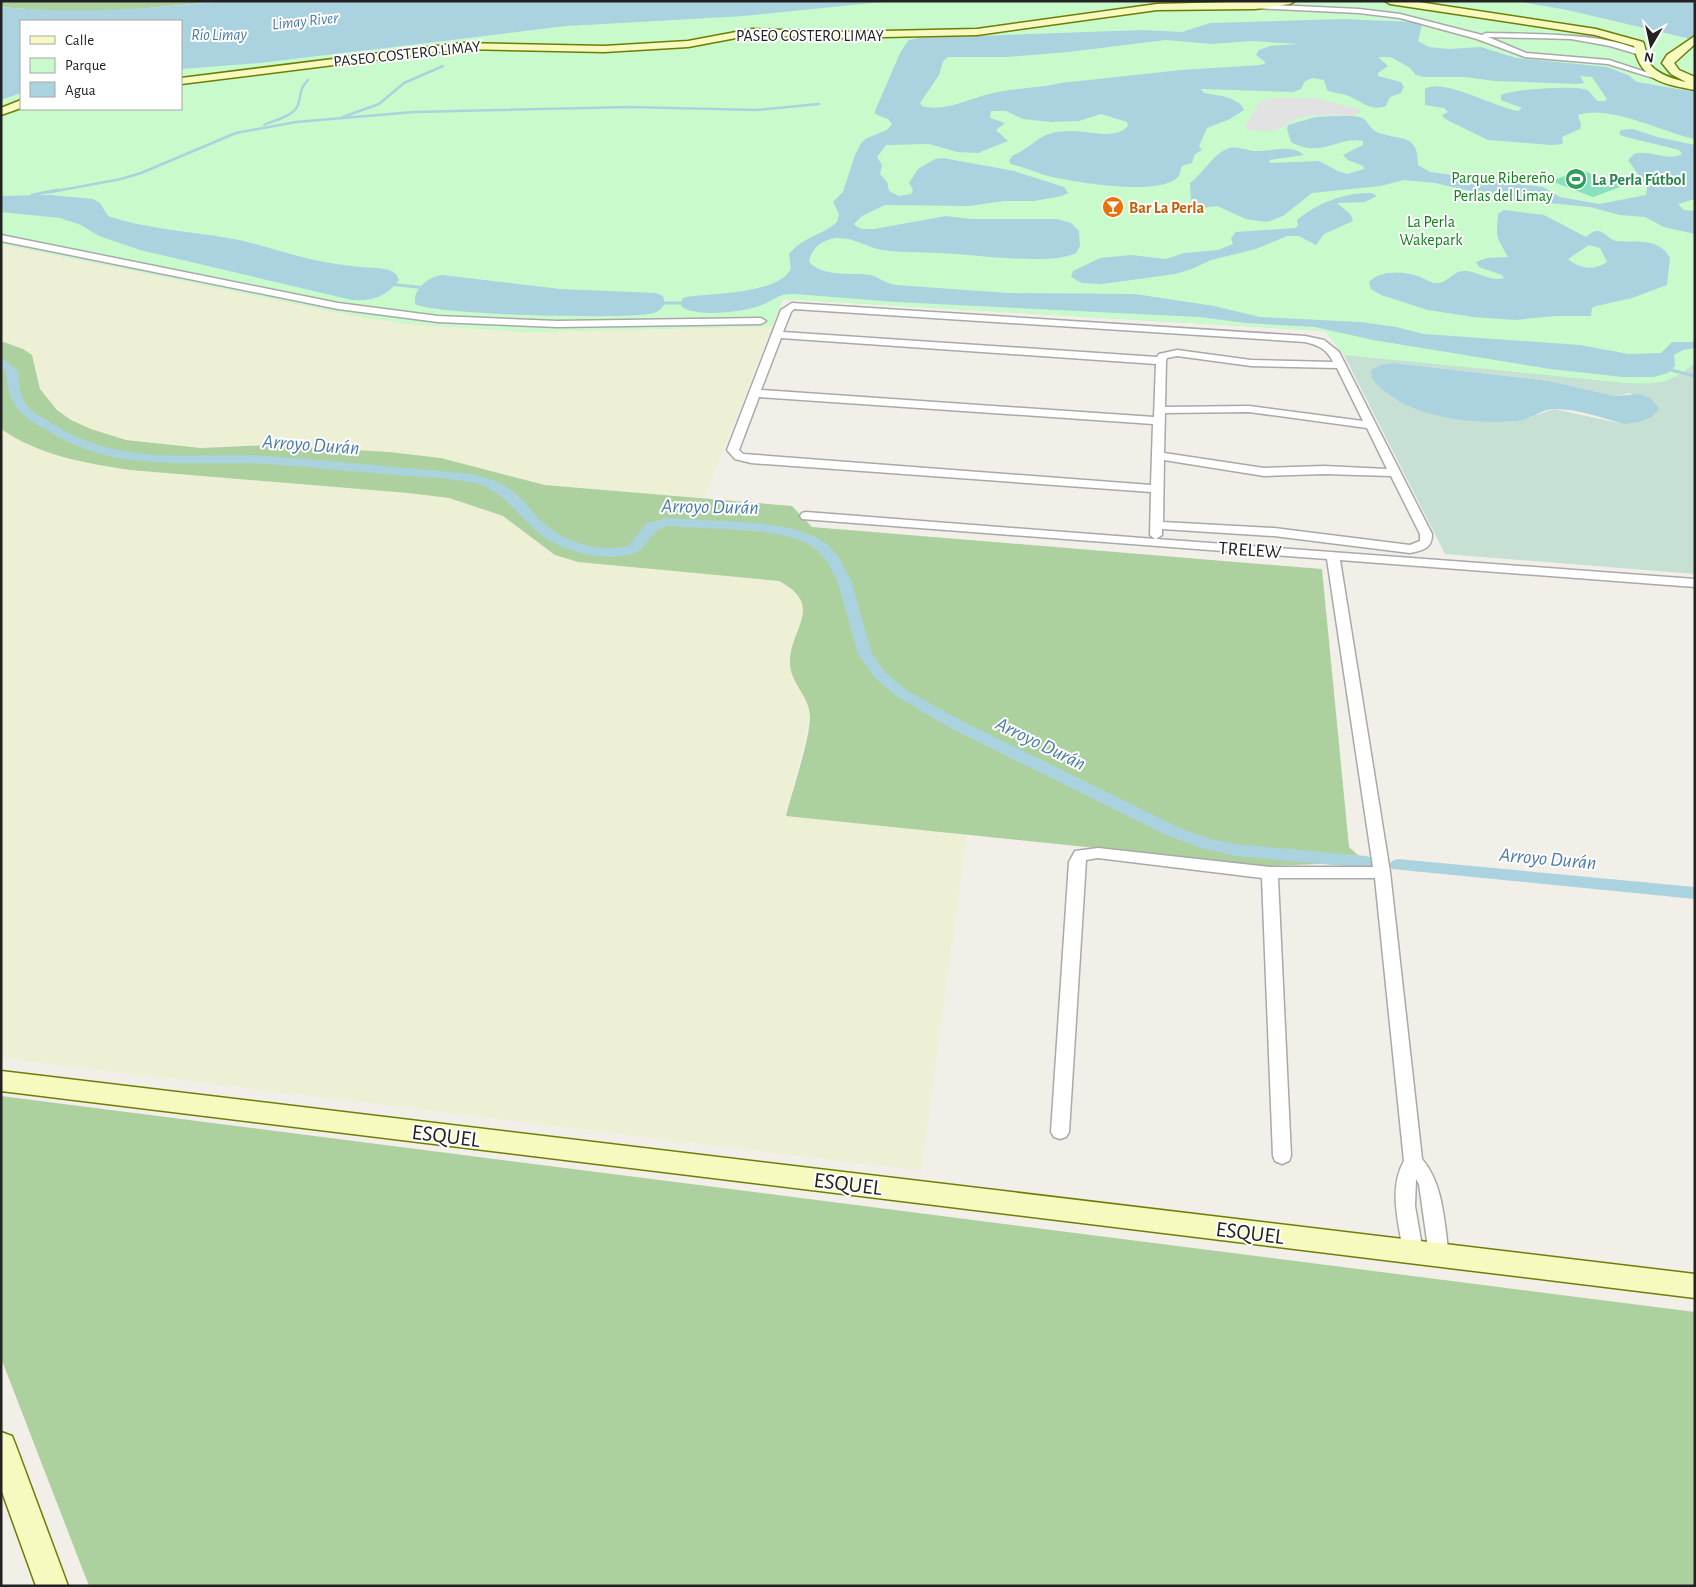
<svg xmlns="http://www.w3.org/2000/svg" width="1696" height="1587" font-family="'Alegreya Sans',sans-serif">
  <rect width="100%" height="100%" fill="#f2efe9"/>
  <g fill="#eef0d5">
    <polygon points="1,244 366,318 410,324 528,332 772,326 704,499 545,485 441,458 389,452 247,445 201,448 150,444 107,435 71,420 47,400 40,389 36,366 23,349 1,341"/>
    <polygon points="1,429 39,450 64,458 130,470 408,493 449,498 503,516 540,544 779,581 794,589 801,598 802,610 800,628 792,649 793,679 806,697 810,716 786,816 967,834 921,1171 1,1058"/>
  </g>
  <g fill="#add19e">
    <polygon points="1,1 225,1 115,11 53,11 1,7"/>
    <path d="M 1,341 L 23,349 L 32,355 L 40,389 L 57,410 L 71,420 L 91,429 L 126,440 L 201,448 L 269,445 L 389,452 L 441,458 L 545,485 L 792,506 L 812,527 L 1322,569 L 1349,847 L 1366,862 L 1270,866 L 786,816 C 792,791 810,740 810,716 C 809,695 790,683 790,663 C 789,629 826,606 779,581 L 578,562 L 555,555 L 503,516 L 449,498 L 408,493 L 130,470 C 85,463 40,456 1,429 Z"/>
    <polygon points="1,1096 1695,1312 1695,1586 89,1586 1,1358"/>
  </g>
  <path fill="#c6e0d4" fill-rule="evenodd" d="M 891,1 L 1516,1 L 773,298 L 1695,348 L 1695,574 L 1445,554 L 1344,355 L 1325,331 L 783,299 L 772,326 L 528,332 L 410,324 L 366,318 L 1,244 L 1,100 L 21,93 L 21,109 L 181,109 L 181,69 L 596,23 L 704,18 ZM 1394,363 L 1549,381 L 1615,396 L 1630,393 L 1659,408 C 1655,420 1635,424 1624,424 L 1554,409 L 1519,421 L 1464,419 L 1418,409 L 1393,398 Z"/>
  <path fill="#c8facc" d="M 891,1 L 1516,1 L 1567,10 L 1695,40 L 1695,363 C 1670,384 1658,384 1626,383 L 1344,355 L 1325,331 L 783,299 L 772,326 L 528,332 L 410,324 L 366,318 L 1,244 L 1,100 L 21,93 L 21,109 L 181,109 L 181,69 L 379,49 L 566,26 L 743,16 Z"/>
  <polygon fill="#88e0be" points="1581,170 1623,186 1593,197 1551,181"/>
  <polygon fill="#e2e2e2" points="1272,98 1315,98 1362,110 1353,116 1320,115 1298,118 1275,131 1247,130 1245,126 1260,101"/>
  <g fill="#aad3df" fill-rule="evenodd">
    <path d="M 225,1 L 891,1 L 743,16 L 566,26 L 260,63 L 181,69 L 181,21 L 21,21 L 21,93 L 1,100 L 1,7 C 79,14 148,9 225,1 Z"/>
    <polygon points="1516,1 1695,1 1695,40 1567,10"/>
    <path d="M 1343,19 L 1414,22 L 1422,25 L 1418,41 L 1429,47 L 1449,49 L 1481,47 L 1516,58 L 1607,67 L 1628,75 L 1637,82 L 1695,92 L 1695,139 C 1662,132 1609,104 1578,115 L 1581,125 L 1580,129 L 1562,137 L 1563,144 L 1551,145 L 1488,140 L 1445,119 L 1442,115 L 1448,112 L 1444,108 L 1425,105 L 1425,89 C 1441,77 1497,108 1518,111 L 1522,108 L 1501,100 L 1501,95 C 1513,89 1575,85 1587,90 C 1592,93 1593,98 1598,101 L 1605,101 L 1607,99 L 1592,77 L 1580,76 L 1584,83 L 1578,84 L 1495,81 L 1465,77 L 1424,77 L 1416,75 L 1410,68 L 1391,57 L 1378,57 L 1388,66 L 1378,73 L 1378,76 L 1401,82 L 1404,87 L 1401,93 L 1390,97 L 1386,106 C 1369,112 1361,100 1346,95 C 1339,93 1333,93 1327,90 L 1324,80 L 1313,78 L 1305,81 L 1301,89 L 1293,92 L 1201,89 L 1204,93 C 1216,95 1240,97 1244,110 L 1230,119 L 1207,128 L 1199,146 L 1202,150 L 1195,154 L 1192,163 L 1182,166 C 1180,169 1181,174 1178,177 C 1159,197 1074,182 1048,176 C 1036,173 1024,167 1011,164 L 1009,161 L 1012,156 C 1038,144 1038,131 1071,131 C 1088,130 1115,141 1128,126 L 1127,122 L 1101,114 L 1079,121 L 1051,122 L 1023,119 L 1006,111 L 991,111 L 990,118 L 1005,123 L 996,130 L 1008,141 L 978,153 L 957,152 L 929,144 L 886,145 L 877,157 L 882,165 L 880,174 L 887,182 L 889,191 L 899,196 L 911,194 L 913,190 L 909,183 L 918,169 L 935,159 L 943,158 L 1014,171 L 1064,187 L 1068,193 L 1062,196 L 1034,201 L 1004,201 L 969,206 L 885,205 L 862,216 L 854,224 L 856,226 L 862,229 L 874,229 L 946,216 L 970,219 L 1057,219 L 1071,223 L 1079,231 L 1080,246 L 1076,253 C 1052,266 970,254 940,253 C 921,252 902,253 883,250 C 868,248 855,238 839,238 C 825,238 811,247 809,262 C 824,278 851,272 870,275 C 879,277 886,284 896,285 L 1008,293 L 1135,294 L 1214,306 L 1260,317 L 1360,322 L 1396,327 L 1424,334 L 1580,345 L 1629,354 L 1661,353 L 1672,342 L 1695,342 L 1695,348 L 1683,350 L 1674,355 L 1675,366 L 1668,373 L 1653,377 L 1623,377 L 1550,369 L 1373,340 L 1315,327 L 1246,323 L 1199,317 L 896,302 L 795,294 C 777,293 774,301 759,306 C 742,312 694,318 681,306 L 682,299 L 686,297 C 711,293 781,294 791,268 L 789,254 C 804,236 821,236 837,222 L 839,214 L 833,202 L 843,192 L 855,155 L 861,143 L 867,138 L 887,130 L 892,124 L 888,119 L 875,114 L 875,111 L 901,51 L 909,40 L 919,38 L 1143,30 L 1182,32 L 1210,23 ZM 1166,40 L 1211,44 L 1253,41 L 1298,44 L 1270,46 L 1259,50 L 1256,55 L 1266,63 L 1260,65 L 1181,70 L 1061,83 C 1040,88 1019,88 998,92 C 973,96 947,113 922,106 L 920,103 L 939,75 L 943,61 L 948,57 L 1006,57 L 1068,52 Z"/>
    <path d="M 1333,116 C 1341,117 1359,114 1365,120 C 1370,125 1371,130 1379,133 C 1402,141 1418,133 1418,165 L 1430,172 L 1543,187 L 1560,197 L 1599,204 L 1646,195 L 1647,187 L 1628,160 L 1634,154 C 1649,149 1668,162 1682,154 L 1679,150 L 1622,136 L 1619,133 L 1621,130 L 1633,129 L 1657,137 L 1695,145 L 1695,199 L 1678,204 L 1684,210 L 1695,211 L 1695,234 L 1664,227 L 1645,217 L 1620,215 L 1590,207 L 1505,199 L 1435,183 L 1404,180 L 1380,186 L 1312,193 L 1283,216 L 1267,222 L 1246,219 L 1217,206 L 1184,210 L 1183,208 L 1191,202 L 1190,183 C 1203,174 1212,155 1227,149 C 1235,145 1246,150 1254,151 C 1270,152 1291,143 1304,155 L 1270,160 L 1269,162 L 1271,163 L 1319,161 L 1338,171 L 1347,174 L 1364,169 L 1363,166 L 1348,160 L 1343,155 L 1363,145 L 1363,141 C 1337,136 1322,159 1291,142 L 1287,129 L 1288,125 L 1316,117 Z"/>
    <path d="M 1372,193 L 1377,196 L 1365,202 L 1337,203 L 1351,215 L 1353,221 L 1324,234 L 1316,245 L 1299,236 L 1287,236 L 1256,249 L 1211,260 L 1192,269 L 1175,274 L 1102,284 L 1082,283 L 1071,277 L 1073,271 L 1100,258 L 1131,255 L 1166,259 L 1184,253 L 1218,250 L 1233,244 L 1231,238 L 1236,232 L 1295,228 L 1298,226 L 1297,220 C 1317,203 1346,192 1372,193 Z"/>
    <path d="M 51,195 L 93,199 L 100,203 L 108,216 C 147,229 187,231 228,238 C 252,242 275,250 298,256 C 324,263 351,267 377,268 C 387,269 396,270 399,280 C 386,297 373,301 352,300 L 140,250 L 99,236 L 81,225 L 60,218 L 1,212 L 1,196 Z"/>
    <path d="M 1504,210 L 1544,215 L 1586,237 C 1600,224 1603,235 1615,241 C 1632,243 1659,236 1670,258 L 1667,285 L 1632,298 L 1596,306 L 1592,308 L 1591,316 L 1555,316 L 1515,320 L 1473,317 L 1428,310 L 1381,295 L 1371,289 L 1369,282 C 1380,270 1404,271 1417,276 C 1425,278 1430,284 1439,283 C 1450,281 1453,270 1466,271 C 1479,272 1491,282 1504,278 L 1502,275 L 1479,267 L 1476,262 L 1487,258 L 1508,257 C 1496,235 1496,240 1498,214 ZM 1589,245 L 1600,248 L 1607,262 C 1594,271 1580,269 1568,259 Z"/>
    <path d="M 442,275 L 560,289 L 656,293 L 663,296 L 665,303 C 662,309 659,311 654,313 C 628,320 434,315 415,304 C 413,288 429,277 442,275 Z"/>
    <path d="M 1394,363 L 1549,381 L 1615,396 L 1639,394 L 1650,398 L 1659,408 C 1655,420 1635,424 1624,424 C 1603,418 1575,408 1553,409 C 1540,410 1530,420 1517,421 C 1473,424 1416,419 1382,389 C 1376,384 1371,379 1371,370 L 1381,365 Z"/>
  </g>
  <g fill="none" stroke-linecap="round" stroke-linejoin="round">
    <g stroke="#aad3df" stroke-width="2.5">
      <polyline points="343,117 379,104 404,83 443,66"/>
      <path d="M 264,125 C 274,120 293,117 298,105 C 302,94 298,91 308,80"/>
      <polyline points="51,192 121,179 141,173 236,133 296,122 414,112 629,107 756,110 819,104"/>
    </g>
    <g stroke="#aad3df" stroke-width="3">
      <polyline points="32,195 58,190"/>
      <polyline points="389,284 426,288"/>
      <polyline points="661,303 685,303"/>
      <polyline points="1667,369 1695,376"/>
    </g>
    <g fill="#aad3df" fill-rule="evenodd">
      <path d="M 1,358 L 18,371 C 19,381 19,392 24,401 C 29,412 43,417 53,424 C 124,468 190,452 267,456 C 335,461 403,468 471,474 C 484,477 499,481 510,489 C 522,498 530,510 540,520 C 563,542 597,553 628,546 L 646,524 L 666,518 L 759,523 L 793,529 L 814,536 L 828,545 L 838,556 L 851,580 L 872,654 L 885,672 L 906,690 L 962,721 L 1178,827 L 1210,839 L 1236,844 L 1366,856 L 1372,858 L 1374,862 L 1372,866 L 1366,868 L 1236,856 L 1201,848 L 1166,835 L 952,729 L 896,696 L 875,678 L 858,654 L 837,580 L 827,561 L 818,551 L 804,542 L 790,537 L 759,531 L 667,526 C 647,533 649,546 637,552 C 626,557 611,557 599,556 C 576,554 552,545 534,529 C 513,510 500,487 469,482 C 442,477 413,477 386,474 C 346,471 306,466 266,464 C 188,460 116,474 46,430 C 18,413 9,406 6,372 L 1,367 Z"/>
      <polygon points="1398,859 1695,887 1695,899 1392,869 1389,865 1392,861"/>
    </g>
    <g stroke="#a9a9a9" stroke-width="3">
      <g id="street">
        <path d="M 1255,4 L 1359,9 L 1400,14 L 1482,35 L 1486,33 C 1523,34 1615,32 1644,53 L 1640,55 L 1610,46 L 1571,39 L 1488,37 L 1526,53 L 1609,60 L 1664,78 L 1660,80 L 1608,64 L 1525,57 L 1477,39 L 1400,18 L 1359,13 L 1252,8 L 1251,6 Z"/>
        <polygon points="1,235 338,303 438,316 557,321 761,318 766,321 761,324 557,327 438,322 338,309 1,241"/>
        <path d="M 792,303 L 1305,336 L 1324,340 L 1339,352 L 1432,534 C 1432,549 1423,550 1410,553 L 1274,536 L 1162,529 L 1162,535 L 1156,539 L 1695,579 L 1695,587 L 1340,560 L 1390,872 L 1422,1159 C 1444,1185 1444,1223 1449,1255 L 1446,1261 L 1439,1263 L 1432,1261 L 1429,1255 L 1419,1184 L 1416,1179 L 1415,1206 L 1423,1252 L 1420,1258 L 1413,1260 L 1406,1258 L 1403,1252 C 1399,1223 1388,1189 1404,1161 L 1375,878 L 1278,878 L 1291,1156 L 1289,1161 L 1282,1164 L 1275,1161 L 1273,1156 L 1262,878 L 1098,858 L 1086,860 L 1069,1132 L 1066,1137 L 1060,1139 L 1054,1137 L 1051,1132 L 1069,862 L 1075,851 L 1098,848 L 1270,867 L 1373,867 L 1327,559 L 802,519 L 800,516 L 802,513 L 806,512 L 1155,539 L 1150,535 L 1151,492 L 751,463 L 735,459 L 727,450 L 781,310 ZM 794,309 L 1305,342 C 1318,345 1327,349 1333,362 L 1251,360 L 1177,350 L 1159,354 L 1157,357 L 783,332 L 791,312 ZM 781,338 L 1156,364 L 1154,417 L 761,390 ZM 1177,356 L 1251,366 L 1337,368 L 1363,421 L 1249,406 L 1165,407 L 1166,361 L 1167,358 ZM 759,397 L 1153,424 L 1151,485 L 743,454 L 739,450 ZM 1249,412 L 1367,428 L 1387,469 L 1324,466 L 1264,468 L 1164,453 L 1165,413 ZM 1164,460 L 1264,476 L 1324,474 L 1391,476 L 1420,534 L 1420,541 L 1410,545 L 1274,528 L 1163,522 Z"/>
      </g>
    </g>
    <g stroke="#707d05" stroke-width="3">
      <g id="secondary">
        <polygon points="1267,1 1295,1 1290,4 1255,9 1157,10 977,35 837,38 752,35 688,47 604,52 461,49 181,84 181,78 461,43 604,46 688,41 752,29 837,32 977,29 1157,4"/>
        <path d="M 1385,1 L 1412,1 L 1596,29 L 1643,42 C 1646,48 1645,55 1648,61 C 1655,74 1673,79 1686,82 L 1671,74 L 1662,63 L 1667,55 L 1695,36 L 1695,44 L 1674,63 L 1679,70 L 1695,77 L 1695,90 C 1664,84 1640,81 1634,46 L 1595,35 L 1390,4 Z"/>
        <polygon points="21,100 21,108 1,115 1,108"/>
        <polygon points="1,1071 1695,1274 1695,1298 1,1091"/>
        <polygon points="1,1432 12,1436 16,1446 68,1586 36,1586 1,1489"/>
      </g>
    </g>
    <use href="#street" fill="#fff" fill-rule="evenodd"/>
    <use href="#secondary" fill="#f7fabf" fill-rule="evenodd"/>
  </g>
  <defs>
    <g id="stadium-disc" transform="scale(1.125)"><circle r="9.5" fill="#2e9e5b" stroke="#fff"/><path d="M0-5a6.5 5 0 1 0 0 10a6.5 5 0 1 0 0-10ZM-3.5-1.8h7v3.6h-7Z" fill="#fff"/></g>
    <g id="bar-disc" transform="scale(1.125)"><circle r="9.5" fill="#e8710a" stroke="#fff"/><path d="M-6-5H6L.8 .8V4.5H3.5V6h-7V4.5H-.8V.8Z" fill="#fff"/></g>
  </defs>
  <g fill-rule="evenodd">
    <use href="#stadium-disc" x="1576" y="179"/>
    <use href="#bar-disc" x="1113" y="207"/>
  </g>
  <g text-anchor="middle" stroke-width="4" stroke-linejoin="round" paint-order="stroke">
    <g font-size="16" font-style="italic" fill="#4a7aab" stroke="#fff">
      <text transform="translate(305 20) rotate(-6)" y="6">Limay River</text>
      <text x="219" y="40">Río Limay</text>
    </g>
    <g font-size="16" fill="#222" stroke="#fff">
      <text x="810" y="41">PASEO COSTERO LIMAY</text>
      <text transform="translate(407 53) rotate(-6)" y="6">PASEO COSTERO LIMAY</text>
    </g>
    <g font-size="16" fill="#0c8416" stroke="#fff">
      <text x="1503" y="183">Parque Ribereño<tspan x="1503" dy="18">Perlas del Limay</tspan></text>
      <text x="1431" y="227">La Perla<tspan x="1431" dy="18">Wakepark</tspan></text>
    </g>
    <g font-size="16" font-weight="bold" fill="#27864d" stroke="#fff" text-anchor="start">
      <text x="1592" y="185">La Perla Fútbol</text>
    </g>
    <g font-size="16" font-weight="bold" fill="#c56008" stroke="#fff" text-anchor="start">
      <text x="1129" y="213">Bar La Perla</text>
    </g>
    <g font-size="19" fill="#222" stroke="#fff">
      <text transform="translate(1250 549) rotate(4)" y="7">TRELEW</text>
    </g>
    <g font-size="20" font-style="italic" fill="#4a7aab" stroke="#fff">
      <text transform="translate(311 444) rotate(4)" y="7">Arroyo Durán</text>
      <text transform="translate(710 506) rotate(1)" y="7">Arroyo Durán</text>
      <text transform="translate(1041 743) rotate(26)" y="7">Arroyo Durán</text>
      <text transform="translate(1548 858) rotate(5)" y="7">Arroyo Durán</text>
    </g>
    <g font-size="22" fill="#222" stroke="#fff">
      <text transform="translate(446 1135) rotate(7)" y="8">ESQUEL</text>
      <text transform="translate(848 1183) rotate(7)" y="8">ESQUEL</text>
      <text transform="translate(1250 1232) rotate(7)" y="8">ESQUEL</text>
    </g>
  </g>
  <rect width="1696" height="1587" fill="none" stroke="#222222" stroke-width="5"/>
  <rect x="20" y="20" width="162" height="90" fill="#ffffff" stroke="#a7a7a7"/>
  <rect x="30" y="36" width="25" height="8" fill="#f7fabf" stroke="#a7a7a7"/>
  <text x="65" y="45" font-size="15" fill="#222222">Calle</text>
  <rect x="30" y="58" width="25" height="15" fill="#c8facc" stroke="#a7a7a7"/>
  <text x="65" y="70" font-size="15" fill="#222222">Parque</text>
  <rect x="30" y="82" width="25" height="15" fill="#aad3df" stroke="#a7a7a7"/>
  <text x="65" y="95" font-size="15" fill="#222222">Agua</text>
  <g transform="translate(1651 45) rotate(189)" stroke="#ffffff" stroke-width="4" paint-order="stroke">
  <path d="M0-4L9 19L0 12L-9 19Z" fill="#222222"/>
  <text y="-8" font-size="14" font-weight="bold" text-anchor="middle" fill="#222222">N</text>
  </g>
</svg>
